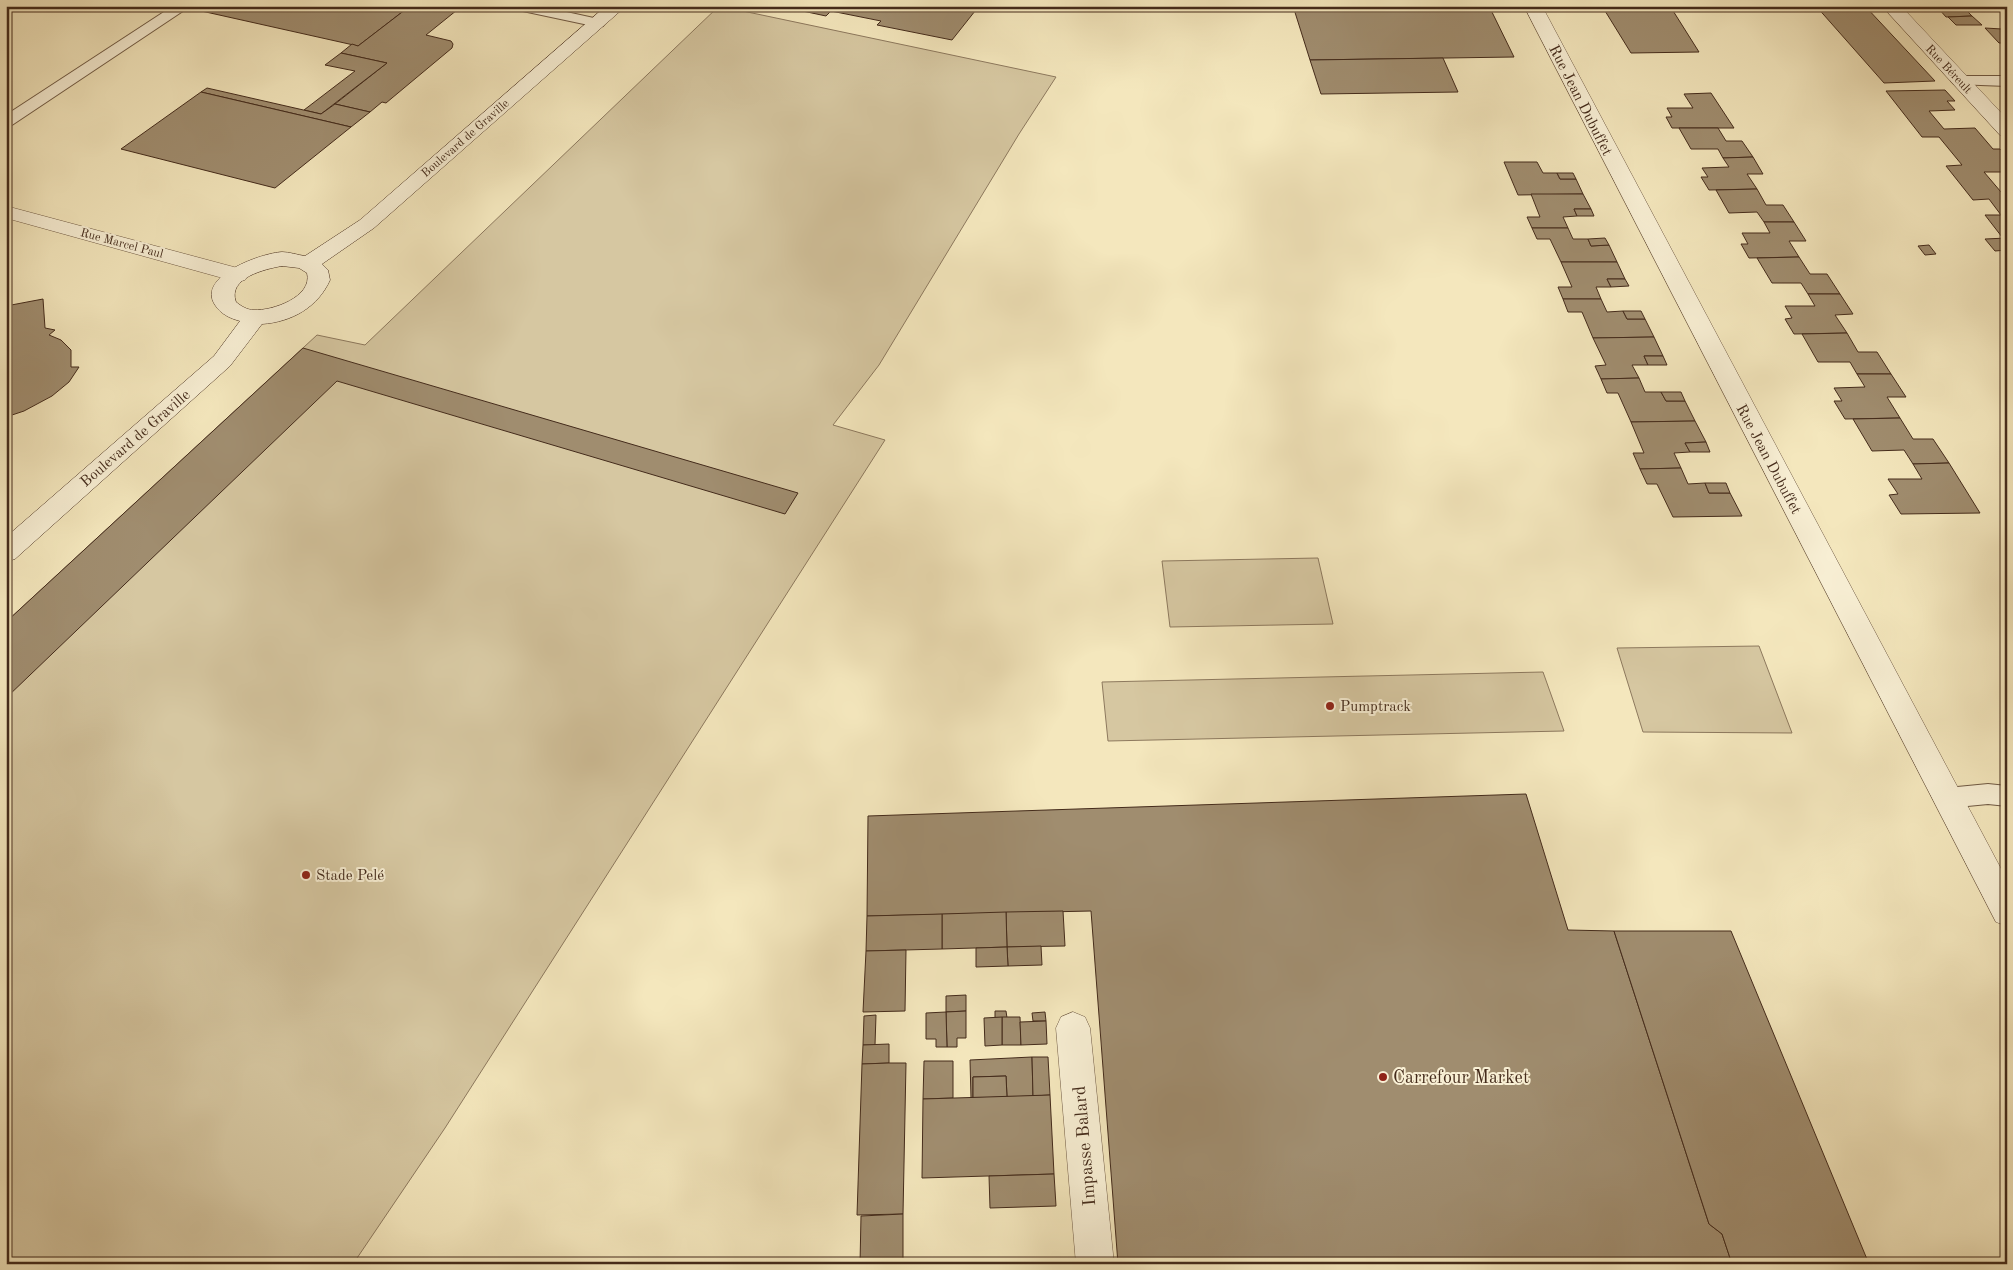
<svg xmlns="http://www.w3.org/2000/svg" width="2013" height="1270" font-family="'Old Standard TT',serif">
  <rect width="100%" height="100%" fill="#f4e7bd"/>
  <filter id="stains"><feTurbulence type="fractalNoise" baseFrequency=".004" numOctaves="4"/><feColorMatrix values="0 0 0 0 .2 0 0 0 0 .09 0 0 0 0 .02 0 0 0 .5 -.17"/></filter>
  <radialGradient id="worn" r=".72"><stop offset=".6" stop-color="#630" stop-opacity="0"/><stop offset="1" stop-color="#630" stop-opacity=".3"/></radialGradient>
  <g fill="#d6c7a1" stroke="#8d795e">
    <polygon points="719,6 1056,77 1019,134 879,365 833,425 885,440 445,1128 353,1264 6,1264 6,622 317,335 365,345"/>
    <polygon points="1318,558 1333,624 1170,627 1162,561"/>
    <polygon points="1759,646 1792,733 1643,732 1617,648"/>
    <polygon points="1543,672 1564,731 1108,741 1102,682"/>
  </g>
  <g fill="#a08d6f" stroke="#442b1b">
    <polygon points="179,6 410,6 358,46"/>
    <polygon points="410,6 462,6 426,35 451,41 453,44 452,48 386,103 382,102 370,112 335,104 387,63 341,53 352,44 358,46"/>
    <polygon points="779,6 979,6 952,40 877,25 881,21 831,11 826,16"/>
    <polygon points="1293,6 1489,6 1514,57 1310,60"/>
    <polygon points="1602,6 1670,6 1699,52 1631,53"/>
    <polygon points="1816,6 1865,6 1935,81 1884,83"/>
    <polygon points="1964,8 1972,16 1946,17 1939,9"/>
    <polygon points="1972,16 1982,25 1956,25 1948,17"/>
    <polygon points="1985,28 2002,29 2007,33 2007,43 1999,43"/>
    <polygon points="341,53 387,63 321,114 304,110 355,71 325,65"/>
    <polygon points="1443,58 1458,92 1321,94 1310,60"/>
    <polygon points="207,88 321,114 335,104 370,112 351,127 201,92"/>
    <polygon points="1945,90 1955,101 1947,101 1955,110 1929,111 1944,129 1975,128 1993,149 2000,149 2007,156 2007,162 2003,162 2007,166 2007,172 1984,172 2001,192 2007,192 2007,237 2002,237 1985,215 2001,215 1989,199 1973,200 1946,166 1962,165 1939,137 1922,137 1886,91"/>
    <polygon points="201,92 351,127 275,188 121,149"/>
    <polygon points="1711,93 1734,128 1672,128 1666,117 1672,117 1667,108 1693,108 1684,94"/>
    <polygon points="1679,128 1718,128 1726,141 1742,141 1753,157 1723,158 1718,149 1691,149"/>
    <polygon points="1753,157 1763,174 1747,174 1757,189 1709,190 1701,177 1708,177 1702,168 1729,167 1723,158"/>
    <polygon points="1504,162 1537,162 1543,173 1557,173 1560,179 1576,179 1583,194 1518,195"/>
    <polygon points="1557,173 1573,173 1576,179 1560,179"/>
    <polygon points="1757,189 1766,205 1783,205 1794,222 1764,222 1757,212 1729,213 1716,190"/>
    <polygon points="1531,194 1583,194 1591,209 1574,209 1577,216 1563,217 1568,228 1532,228 1527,217 1540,217"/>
    <polygon points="1574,209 1591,209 1594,216 1577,216"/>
    <polygon points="1764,222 1794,222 1806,241 1789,241 1799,257 1749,258 1741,244 1748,244 1742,233 1770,233"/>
    <polygon points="1532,228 1568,228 1573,239 1588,239 1591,246 1609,245 1617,262 1561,262 1550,239 1537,239"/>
    <polygon points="1605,238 1609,245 1591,246 1588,239"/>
    <polygon points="2007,238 2007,250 1995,251 1985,239"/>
    <polygon points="1929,245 1936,254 1925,255 1918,246"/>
    <polygon points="1799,257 1810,274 1827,274 1840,294 1808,294 1801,283 1772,283 1757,258"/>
    <polygon points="1561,262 1617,262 1625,279 1607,279 1611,287 1596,287 1601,299 1563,299 1558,287 1572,287"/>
    <polygon points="1607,279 1625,279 1629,286 1611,287"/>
    <polygon points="1808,294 1840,294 1853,314 1835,315 1847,333 1794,334 1785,319 1792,318 1785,306 1815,306"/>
    <polygon points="43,299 45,328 55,330 49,335 61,340 71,350 71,367 79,367 69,382 52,396 24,411 6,417 6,306"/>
    <polygon points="1563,299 1601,299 1607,312 1623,311 1627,319 1645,319 1654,337 1593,338 1582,312 1568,312"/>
    <polygon points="1623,311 1641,311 1645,319 1627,319"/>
    <polygon points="1847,333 1858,352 1877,352 1891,374 1857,374 1850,362 1818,362 1802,334"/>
    <polygon points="1654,337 1663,356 1644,356 1648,365 1632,365 1639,378 1601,379 1595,366 1606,365 1593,338"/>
    <polygon points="303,348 798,493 785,514 337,381 6,698 6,622"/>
    <polygon points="1644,356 1663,356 1667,365 1648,365"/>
    <polygon points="1857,374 1891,374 1906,397 1887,397 1900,418 1845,419 1834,401 1842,401 1834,388 1865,387"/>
    <polygon points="1639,378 1645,392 1661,392 1666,401 1685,401 1695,421 1631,422 1618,393 1607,393 1601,379"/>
    <polygon points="1661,392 1681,392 1685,401 1666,401"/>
    <polygon points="1900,418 1913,439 1933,439 1949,463 1913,464 1904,450 1872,451 1853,419"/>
    <polygon points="1695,421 1706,442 1685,443 1690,452 1674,453 1681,468 1640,469 1633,453 1644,453 1631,422"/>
    <polygon points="1706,442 1710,452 1690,452 1685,443"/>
    <polygon points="1949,463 1980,513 1901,514 1889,495 1898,494 1888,479 1922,479 1913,464"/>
    <polygon points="1681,468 1688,484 1705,483 1709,493 1730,493 1742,516 1673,517 1657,484 1647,484 1640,469"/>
    <polygon points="1705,483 1726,483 1730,493 1709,493"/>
    <polygon points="1526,794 1568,930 1614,931 1709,1224 1722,1234 1732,1264 1118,1264 1091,911 867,916 868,816"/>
    <polygon points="1063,911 1065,946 1007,947 1006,912"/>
    <polygon points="1006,912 1007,947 942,949 942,914"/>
    <polygon points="942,914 942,949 866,951 867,916"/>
    <polygon points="1614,931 1731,931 1869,1264 1732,1264 1722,1234 1709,1224"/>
    <polygon points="1041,946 1042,965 1008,966 1007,947"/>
    <polygon points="1007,947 1008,966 976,967 976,948"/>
    <polygon points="906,950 905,1011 863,1012 866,951"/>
    <polygon points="966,995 966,1011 946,1012 946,996"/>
    <polygon points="966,1011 966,1038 957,1038 957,1047 947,1047 946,1012"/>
    <polygon points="995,1011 1006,1011 1007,1018 995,1018"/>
    <polygon points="946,1012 947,1047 936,1047 936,1039 926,1039 926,1013"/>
    <polygon points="1045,1012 1046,1021 1033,1021 1032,1013"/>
    <polygon points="876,1015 875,1045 863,1045 864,1016"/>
    <polygon points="1002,1017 1020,1017 1021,1045 1002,1045"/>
    <polygon points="1002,1017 1002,1045 985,1046 984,1018"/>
    <polygon points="1046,1021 1047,1044 1021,1045 1020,1022"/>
    <polygon points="889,1044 889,1063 862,1064 863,1045"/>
    <polygon points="1032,1057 1033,1096 1007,1097 1006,1076 973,1077 973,1098 971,1098 970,1060"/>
    <polygon points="1032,1057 1048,1057 1050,1095 1033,1096"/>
    <polygon points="924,1061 953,1061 953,1098 923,1099"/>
    <polygon points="889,1063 906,1063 903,1214 857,1215 862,1064"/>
    <polygon points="1006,1076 1007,1097 973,1098 973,1077"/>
    <polygon points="1050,1095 1054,1174 922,1178 923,1099"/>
    <polygon points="1054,1174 1056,1206 990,1208 989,1176"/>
    <polygon points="903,1214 903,1264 860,1264 861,1216"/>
  </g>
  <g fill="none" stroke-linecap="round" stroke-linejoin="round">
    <g stroke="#705a44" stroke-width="2">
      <g id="lane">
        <polygon points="173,6 189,7 12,125 6,127 6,115"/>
        <polygon points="511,6 539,6 603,20 605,23 603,26 598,27 518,10"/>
        <polygon points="1959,76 2007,76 2007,86 1954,84 1951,81 1954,78"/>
        <polygon points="1988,784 2007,786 2007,806 1988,804 1947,808 1938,805 1935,798 1938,791 1947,788"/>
      </g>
    </g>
    <g stroke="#705a44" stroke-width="1">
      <g id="street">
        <polygon points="1524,6 1542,6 2007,880 2007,926 1996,922"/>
        <polygon points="1882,6 1901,6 2007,119 2007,137 2000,135"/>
        <polygon points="6,206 245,270 248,275 245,280 237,282 6,218"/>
        <polygon points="1073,1012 1085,1017 1090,1028 1114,1264 1076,1264 1056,1028 1061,1017"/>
      </g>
    </g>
    <g stroke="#442b1b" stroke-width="1">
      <path id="secondary" d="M 606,6 L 626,6 L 374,228 L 322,264 L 328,270 L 330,280 C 318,307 292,322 262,324 L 230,366 L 15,559 L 6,562 L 6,537 L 214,356 L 240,321 C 229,318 221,314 215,305 C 196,276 262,253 282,252 C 289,252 298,255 305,256 L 360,220 ZM 282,266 L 299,268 L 307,273 C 313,297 272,311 254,310 C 247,310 241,306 236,302 C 227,278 265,269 282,266 Z"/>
    </g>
    <use href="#lane" fill="#f8efd4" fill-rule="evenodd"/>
    <use href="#street" fill="#f8efd4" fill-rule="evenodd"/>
    <use href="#secondary" fill="#f8efd4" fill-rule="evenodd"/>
  </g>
  <g fill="#8f2418" stroke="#f8efd4" stroke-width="2">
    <circle cx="1330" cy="706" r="5"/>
    <circle cx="306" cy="875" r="5"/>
    <circle cx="1383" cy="1077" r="5"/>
  </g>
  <g text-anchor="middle" stroke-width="4" stroke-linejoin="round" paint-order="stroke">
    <g font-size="12" fill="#442b1b" stroke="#f8efd4">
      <text transform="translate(1949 69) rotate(47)" y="4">Rue Béreult</text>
      <text transform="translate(465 138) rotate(-41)" y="4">Boulevard de Graville</text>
      <text transform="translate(122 243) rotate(15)" y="4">Rue Marcel Paul</text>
    </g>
    <g font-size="15" fill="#442b1b" stroke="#f8efd4">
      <text transform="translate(1581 100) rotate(63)" y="5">Rue Jean Dubuffet</text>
      <text transform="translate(135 438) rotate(-41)" y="5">Boulevard de Graville</text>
      <text transform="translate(1769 459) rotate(62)" y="5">Rue Jean Dubuffet</text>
    </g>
    <g font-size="15" fill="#442b1b" stroke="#f8efd4" text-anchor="start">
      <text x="1340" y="711">Pumptrack</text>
      <text x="316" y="880">Stade Pelé</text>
    </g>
    <g font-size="18" fill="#442b1b" stroke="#f8efd4" text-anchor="start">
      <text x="1393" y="1083">Carrefour Market</text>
    </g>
    <g font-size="18" fill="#442b1b" stroke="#f8efd4">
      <text transform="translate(1084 1146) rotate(-95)" y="6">Impasse Balard</text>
    </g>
  </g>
  <rect width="2013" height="1270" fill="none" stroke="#f4e7bd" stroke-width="25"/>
  <rect x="8" y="8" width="1998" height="1255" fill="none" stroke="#442b1b" stroke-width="2.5"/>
  <rect x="12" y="12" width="1988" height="1245" fill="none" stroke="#442b1b"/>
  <rect width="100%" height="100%" filter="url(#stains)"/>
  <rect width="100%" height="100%" fill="url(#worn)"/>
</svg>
